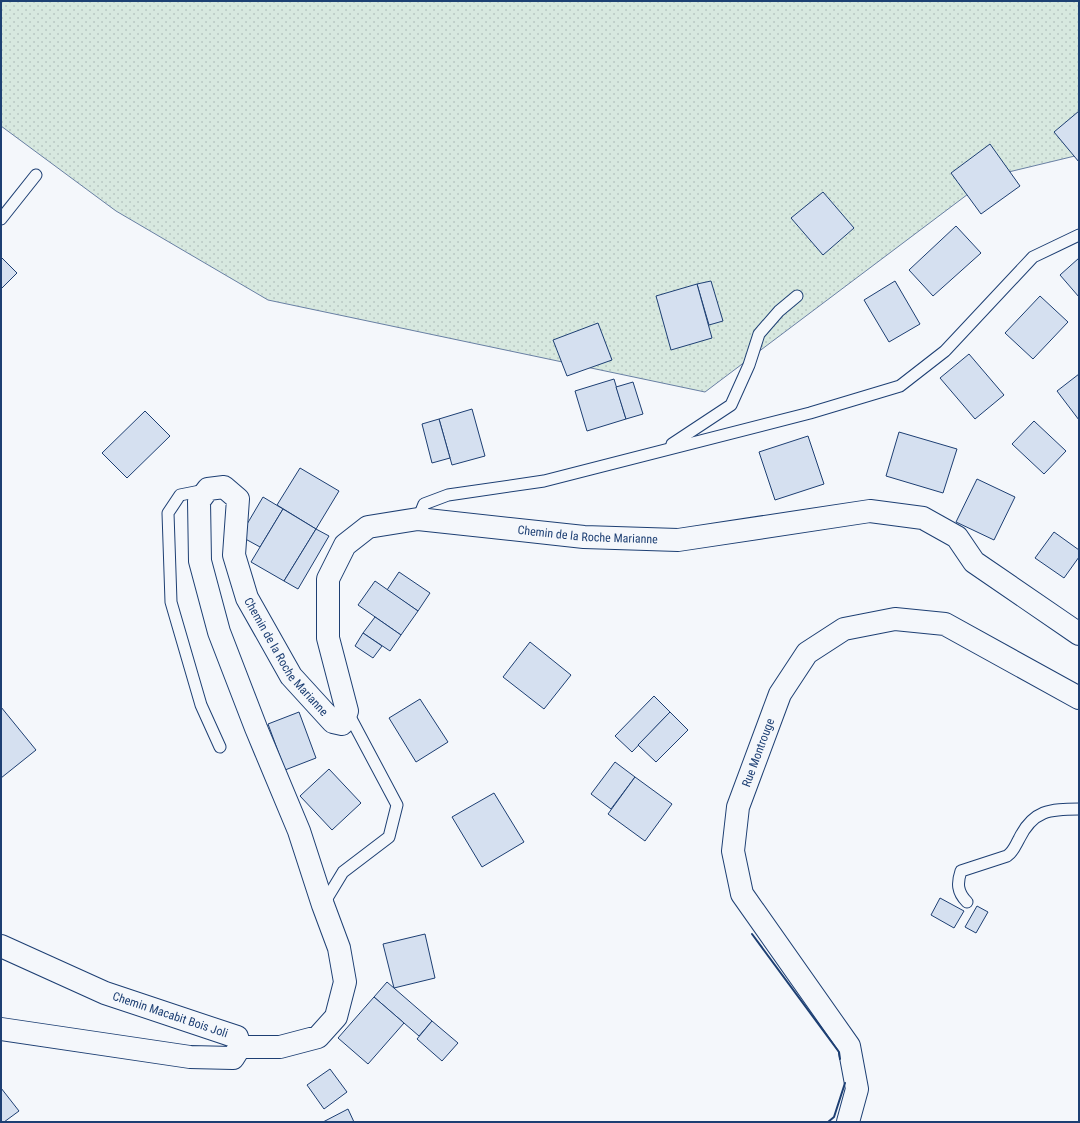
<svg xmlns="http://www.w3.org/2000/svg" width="1080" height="1123" font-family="'Roboto Condensed',sans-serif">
  <defs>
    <pattern id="grass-dots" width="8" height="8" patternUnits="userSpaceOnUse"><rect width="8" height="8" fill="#d7e8df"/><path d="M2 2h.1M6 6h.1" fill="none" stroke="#b8c8c3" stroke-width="1.8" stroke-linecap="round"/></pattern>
  </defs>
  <rect width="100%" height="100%" fill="#f4f7fb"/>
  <polygon fill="url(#grass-dots)" stroke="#687fa3" points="1,1 1079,1 1079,155 992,176 705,392 268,300 116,211 1,126"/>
  <g fill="#d5e0f0" stroke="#1d3f73">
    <polygon points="1079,111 1079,162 1054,132"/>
    <polygon points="990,144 1020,186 981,214 951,173"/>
    <polygon points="823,192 854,228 823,255 791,218"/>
    <polygon points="956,226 981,253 933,296 909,270"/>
    <polygon points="1,257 17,273 1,289"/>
    <polygon points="1079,258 1079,297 1060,275"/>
    <polygon points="711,281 723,321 709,325 697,284"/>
    <polygon points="895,281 920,324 889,342 864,300"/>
    <polygon points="697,284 712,338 671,350 656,296"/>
    <polygon points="1040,296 1068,322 1033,359 1005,333"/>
    <polygon points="598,323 612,360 567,376 553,340"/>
    <polygon points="969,354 1004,395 975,419 940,378"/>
    <polygon points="1079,374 1079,420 1057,391"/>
    <polygon points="614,379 626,419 587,431 575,391"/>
    <polygon points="633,382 643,414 626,419 616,387"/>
    <polygon points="472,409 485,456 452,465 439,419"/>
    <polygon points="145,411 170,436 127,478 102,453"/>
    <polygon points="439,419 450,458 432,463 422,424"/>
    <polygon points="1034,421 1066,451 1044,474 1012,444"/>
    <polygon points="899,432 957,449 943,493 886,476"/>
    <polygon points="808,436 824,484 775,500 759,452"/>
    <polygon points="300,468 339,491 316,529 277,505"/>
    <polygon points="977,479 1015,497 994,540 956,522"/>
    <polygon points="263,497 283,509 260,547 240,536"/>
    <polygon points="283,509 316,529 284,581 251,562"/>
    <polygon points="316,529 329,536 298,589 284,581"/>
    <polygon points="1054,532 1079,550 1079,557 1064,578 1035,558"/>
    <polygon points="399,572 430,593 418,611 387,590"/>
    <polygon points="375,581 418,611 401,635 358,605"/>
    <polygon points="375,617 401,635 390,651 363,633"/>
    <polygon points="363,633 382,646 373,658 355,646"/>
    <polygon points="530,642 571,675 544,709 503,677"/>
    <polygon points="654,696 670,712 632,752 615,736"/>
    <polygon points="420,699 448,742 416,762 389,718"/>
    <polygon points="1,707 36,750 1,778"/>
    <polygon points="299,712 316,758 285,770 268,724"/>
    <polygon points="670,712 688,730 656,762 638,745"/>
    <polygon points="615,762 635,777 611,809 591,794"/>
    <polygon points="329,769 361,803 332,830 300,796"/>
    <polygon points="635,777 672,804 645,841 608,814"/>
    <polygon points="494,793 524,842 482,867 452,817"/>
    <polygon points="940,898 964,911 954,928 931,915"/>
    <polygon points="977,906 988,912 976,933 965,927"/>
    <polygon points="425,934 435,978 394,988 383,944"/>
    <polygon points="387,982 432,1021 419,1036 374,997"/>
    <polygon points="374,997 404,1023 368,1064 338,1038"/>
    <polygon points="432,1021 458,1043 442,1061 417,1039"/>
    <polygon points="330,1069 347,1092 324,1109 307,1085"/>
    <polygon points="1,1088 19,1111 4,1122 1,1122"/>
    <polygon points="348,1109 354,1122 323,1122"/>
  </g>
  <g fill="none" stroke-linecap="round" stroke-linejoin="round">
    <g stroke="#1d3f73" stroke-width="13">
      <g id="service">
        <polyline points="1,219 36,175"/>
        <polyline points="672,444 731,405 749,365 759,334 779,311 797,296"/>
        <polyline points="205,490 180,495 168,513 171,602 201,705 220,747"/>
        <polyline points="418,519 424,504 448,495 544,481 810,413 900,386 945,351 1033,257 1079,235"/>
        <path d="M 967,902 C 957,892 957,883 961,871 L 1007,856 C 1014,851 1015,846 1019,839 C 1033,810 1050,809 1079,809"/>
        <polyline points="323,905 343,872 389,837 397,805 347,711"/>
      </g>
    </g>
    <g stroke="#1d3f73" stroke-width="24">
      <g id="minor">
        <path id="s1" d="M 1,946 L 105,993 L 237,1037 L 240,1047 L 233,1058 L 190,1057 L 1,1029"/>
        <path id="s2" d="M 240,1047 L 280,1047 L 318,1037 L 336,1017 L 345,982 L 339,948 L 323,905 L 299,831 L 256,728 L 219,632 L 200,561 L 199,501 L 208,489 L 224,487 L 238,499 L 234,555 L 247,598 L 291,676 L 333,722 L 342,724 L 347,711 L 328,638 L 328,579 L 345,545 L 368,527 L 418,519 L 584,537 L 678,540 L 870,511 L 923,518 L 957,537 L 974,562 L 1079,634"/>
      </g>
    </g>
    <g stroke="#1d3f73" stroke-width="24">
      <g id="primary">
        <path id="s3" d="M 848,1122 L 857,1089 L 849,1046 L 742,894 L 733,851 L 738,807 L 780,694 L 807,653 L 844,629 L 895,619 L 945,624 L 1079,698"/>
      </g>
    </g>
    <use href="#service" stroke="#f4f7fb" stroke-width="11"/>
    <use href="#minor" stroke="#f4f7fb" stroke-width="22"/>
    <use href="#primary" stroke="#f4f7fb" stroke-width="22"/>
    <g stroke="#1d3f73" stroke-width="2">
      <polyline points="752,934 839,1052 840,1059"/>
      <polyline points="828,1122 834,1117 845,1083"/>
    </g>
  </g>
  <g text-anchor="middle" stroke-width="3" stroke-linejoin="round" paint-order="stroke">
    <g font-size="12" fill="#1d3f73" stroke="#f4f7fb">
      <text dy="4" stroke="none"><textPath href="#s2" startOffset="1397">Chemin de la Roche Marianne</textPath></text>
      <text dy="4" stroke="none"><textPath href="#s2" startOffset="870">Chemin de la Roche Marianne</textPath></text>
      <text dy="4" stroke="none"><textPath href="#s3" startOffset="410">Rue Montrouge</textPath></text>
      <text dy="4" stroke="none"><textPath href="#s1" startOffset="183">Chemin Macabit Bois Joli</textPath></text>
    </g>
  </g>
  <rect width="1080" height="1123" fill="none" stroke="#1d3f73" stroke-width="4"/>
</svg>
